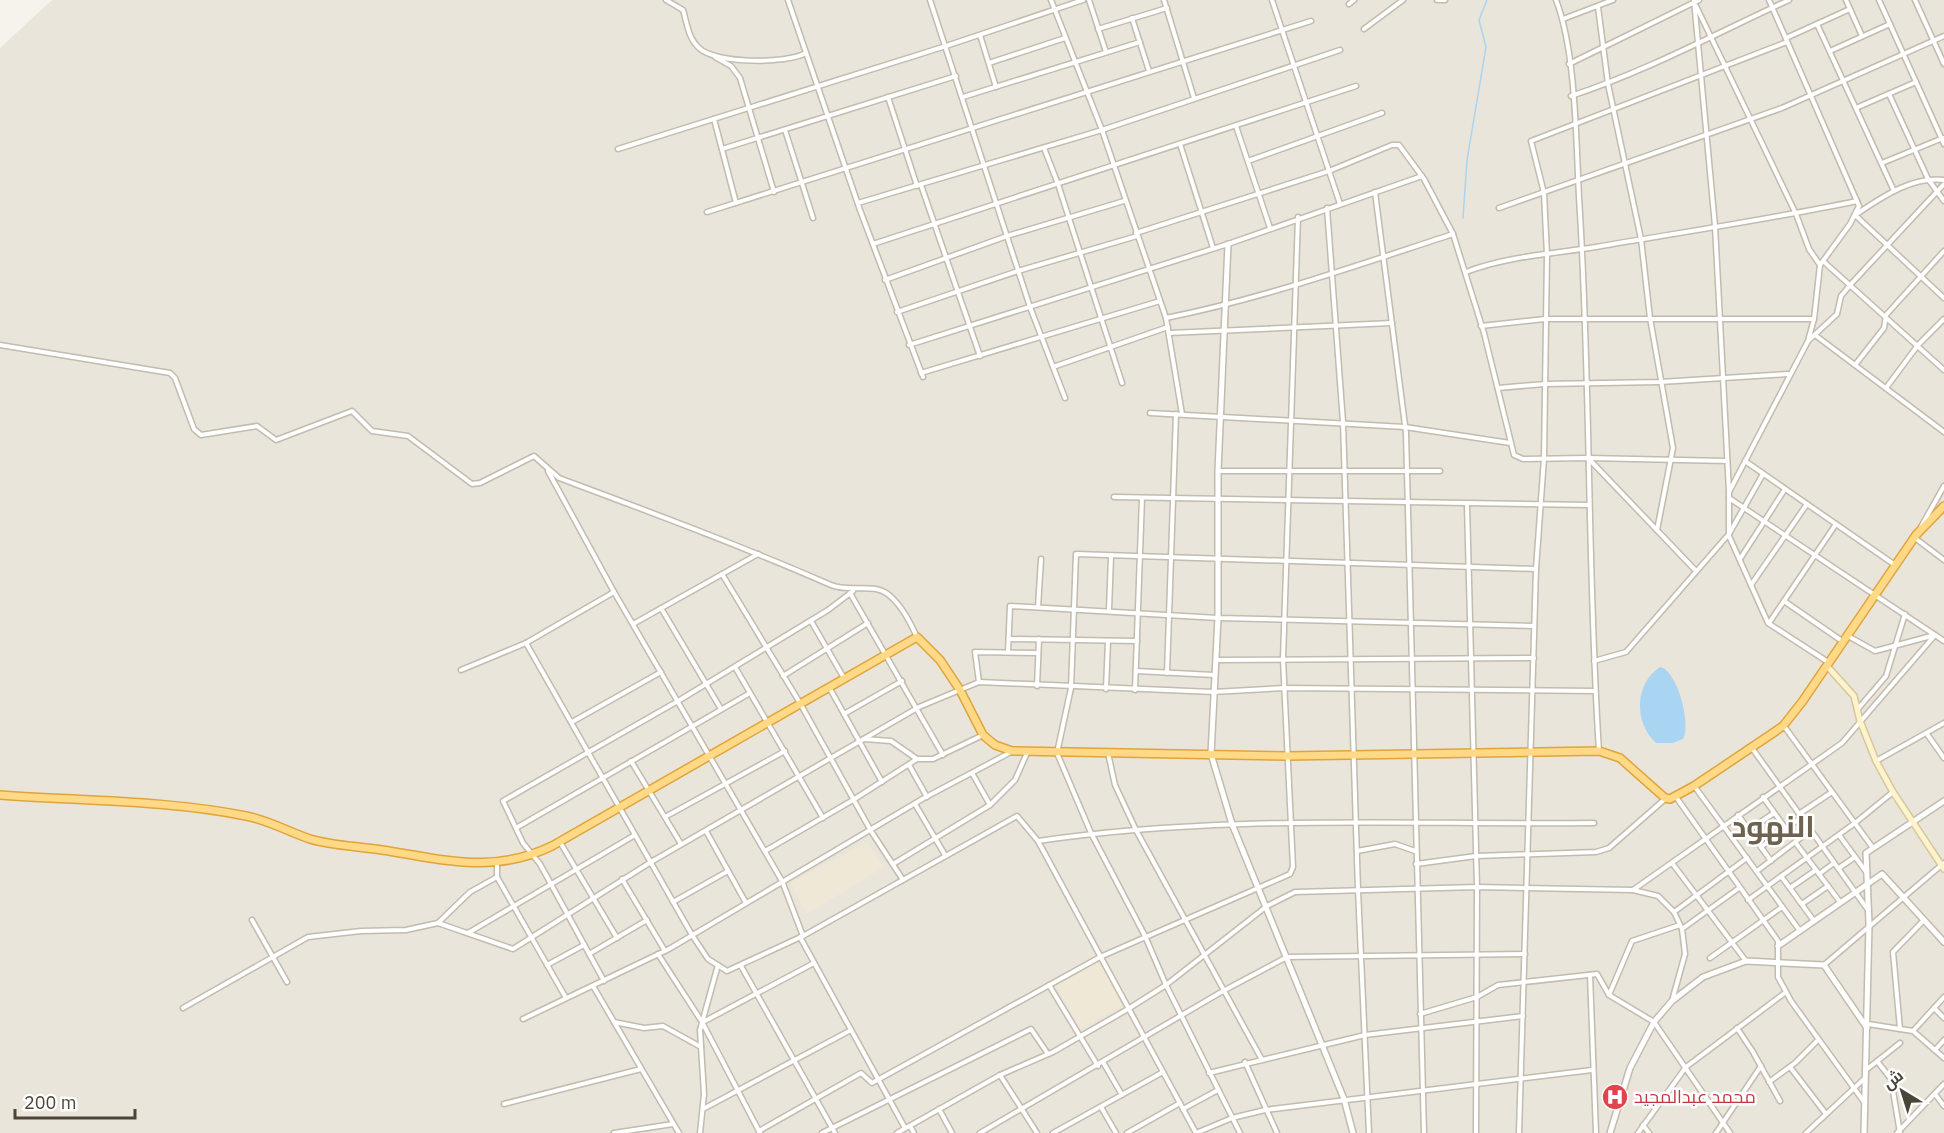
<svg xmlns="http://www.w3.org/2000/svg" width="1944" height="1133" font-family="'IBM Plex Sans',Cairo,sans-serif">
  <rect width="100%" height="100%" fill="#f6f3ec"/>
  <polygon fill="#eae5da" points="52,0 1944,0 1944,1133 0,1133 0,48"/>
  <g fill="#efe8d6">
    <polygon points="868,842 884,867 807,914 790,883"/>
    <polygon points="1099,962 1123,1005 1080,1029 1056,986"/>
  </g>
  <path fill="#a9d4f2" d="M 1660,667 C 1678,671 1691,725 1683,739 L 1673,743 L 1656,743 C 1634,723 1634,684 1660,667 Z"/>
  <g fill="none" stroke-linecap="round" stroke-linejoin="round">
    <polyline stroke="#a9d4f2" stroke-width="1.5" points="1463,218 1467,160 1486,47 1479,20 1487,0"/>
    <g stroke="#c2bbae" stroke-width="7">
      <g id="minor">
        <path d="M 666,0 L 683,10 C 687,23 688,38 699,48 C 716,64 786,64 806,53"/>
        <polyline points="788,0 860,210 923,377"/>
        <polyline points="930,0 1030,307 1065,398"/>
        <polyline points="1051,0 1102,130 1166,318 1182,414"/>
        <polyline points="1089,0 1106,52"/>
        <polyline points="1164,0 1194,98"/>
        <polyline points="1272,0 1340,204"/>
        <polyline points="1437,0 1445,0"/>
        <path d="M 1556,0 C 1576,51 1576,141 1579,197 C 1591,382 1587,566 1599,751"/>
        <polyline points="1694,0 1715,226 1729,491"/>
        <polyline points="1769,0 1859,206 1850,224 1820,265 1814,319 1808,341 1729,492 1729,536 1768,623 1828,662"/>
        <polyline points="1846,0 1862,36"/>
        <polyline points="1879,0 1944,144"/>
        <polyline points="1915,0 1944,64"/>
        <polyline points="1349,4 1354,0"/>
        <polyline points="1696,6 1796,214 1809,249 1820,265"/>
        <polyline points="1598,7 1608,84 1641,239 1650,318 1673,448 1657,530"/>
        <polyline points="1132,18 1149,71"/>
        <polyline points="1563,19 1613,0"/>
        <polyline points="1817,24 1894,191"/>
        <polyline points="1098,29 1167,8"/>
        <polyline points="1364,29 1403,0"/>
        <polyline points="980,35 996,87"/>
        <polyline points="1786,38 1850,9"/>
        <polyline points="1830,51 1890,24"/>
        <polyline points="715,57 731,66 740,78 774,192"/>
        <polyline points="989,63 1065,38"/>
        <polyline points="1569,64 1699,0"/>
        <polyline points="1889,94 1928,179 1944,201"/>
        <path d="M 1571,96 C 1647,71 1717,33 1789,0"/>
        <polyline points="888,97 917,186"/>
        <polyline points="963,97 1140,42"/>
        <polyline points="1856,108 1916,82"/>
        <polyline points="714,119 736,203"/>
        <polyline points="1236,126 1270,228"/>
        <polyline points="785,130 813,218"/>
        <polyline points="1180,144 1213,248"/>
        <polyline points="1044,148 1058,184 1122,383"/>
        <polyline points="618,149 946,46 1083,0"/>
        <polyline points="722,149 956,76"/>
        <polyline points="1248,161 1382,113"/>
        <polyline points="1882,163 1943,138"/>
        <path d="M 1944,180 C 1911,176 1881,198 1855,215 L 1944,298"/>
        <polyline points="921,185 980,356"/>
        <polyline points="1375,192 1406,433 1424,1133"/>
        <polyline points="858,203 1102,130 1340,50"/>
        <polyline points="1327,208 1343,422 1358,890 1369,1133"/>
        <polyline points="1499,208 1782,108 1944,36"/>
        <polyline points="707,212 1311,21"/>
        <polyline points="1136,233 1329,171 1392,145 1399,145 1424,179 1453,234 1484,333 1514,455 1523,459 1588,458 1696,571"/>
        <polyline points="873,244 1356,86"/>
        <polyline points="1823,261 1944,370"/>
        <path d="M 1466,272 C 1508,256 1552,254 1596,247 C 1683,232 1771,219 1857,201"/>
        <polyline points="885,280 1007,236 1124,201"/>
        <polyline points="897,312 1018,271 1137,236"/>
        <path d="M 1166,318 C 1265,298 1358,265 1453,234"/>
        <polyline points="1481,326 1545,319 1814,319"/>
        <polyline points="1169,333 1392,323"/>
        <polyline points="1815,335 1944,432"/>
        <polyline points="1809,340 1837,314 1841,296 1851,284 1944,184"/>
        <path d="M 0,345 L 170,373 L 175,378 L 194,429 L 201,435 L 257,426 L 276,440 L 352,411 L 372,431 L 408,436 L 472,484 L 480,483 L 534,456 L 559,478 C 650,512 742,546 831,585 C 850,593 873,582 889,595 C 902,606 910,622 917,637"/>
        <polyline points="909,345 1228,244 1422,176"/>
        <polyline points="1855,365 1884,328 1886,315 1944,251"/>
        <polyline points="1053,367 1168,327"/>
        <polyline points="921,373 1160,301"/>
        <polyline points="1498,388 1545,384 1660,382 1788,374"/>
        <polyline points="1886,388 1918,345 1944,319"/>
        <polyline points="1150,413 1405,427 1510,443"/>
        <polyline points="1588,458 1727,461"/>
        <polyline points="1745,461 1895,565"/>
        <polyline points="548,471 614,592 782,881 803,936"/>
        <polyline points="1218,471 1440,471"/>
        <polyline points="1114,497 1589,505"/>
        <polyline points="1467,505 1477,887 1476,1133"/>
        <polyline points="1921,527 1944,486"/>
        <polyline points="1915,538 1944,560"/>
        <polyline points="1740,559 1785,489"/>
        <polyline points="722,574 800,703 871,831 903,880"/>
        <polyline points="1751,585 1807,504"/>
        <polyline points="850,593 943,755"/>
        <polyline points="1784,601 1842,641"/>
        <polyline points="1038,607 1041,559"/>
        <polyline points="661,608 721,709"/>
        <polyline points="1109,610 1111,556"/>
        <polyline points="811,621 844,678"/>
        <polyline points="1769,623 1836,524"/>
        <polyline points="633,624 758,554"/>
        <polyline points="1848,636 1875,651 1935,635 1944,641"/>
        <polyline points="1009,639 1137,641"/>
        <polyline points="526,643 692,935 708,959 727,971 803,936 1017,816 1038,841 1196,1133"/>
        <polyline points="1008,652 1010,606 1218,618 1534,626"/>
        <polyline points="1216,660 1534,658"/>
        <polyline points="1594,661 1626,652 1729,534 1763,474"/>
        <polyline points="735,667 823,818"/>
        <polyline points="461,670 526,643 614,592"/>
        <polyline points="1136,671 1214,675"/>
        <polyline points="1167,673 1176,414"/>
        <polyline points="783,676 868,623"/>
        <polyline points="979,682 975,652 1038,653"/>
        <polyline points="1037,686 1039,639"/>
        <polyline points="829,687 882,782"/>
        <polyline points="1106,689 1108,641"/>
        <polyline points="1135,690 1142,498"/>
        <polyline points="1857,710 1886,676 1905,614"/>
        <polyline points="844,714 902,681"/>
        <polyline points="572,722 661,672"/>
        <polyline points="1784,726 1873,848"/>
        <polyline points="1927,734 1944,758"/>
        <polyline points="864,739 891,741 917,759 933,759 983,735"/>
        <polyline points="1752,748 1868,910"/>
        <polyline points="1108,753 1115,785 1136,830 1261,1058"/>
        <polyline points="631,761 681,844"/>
        <polyline points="1876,761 1944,723"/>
        <polyline points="909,765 927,797"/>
        <polyline points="972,773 990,805"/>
        <polyline points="1695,787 1800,931"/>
        <polyline points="1676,797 1778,941 1778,977 1791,1001 1864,1102"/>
        <polyline points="1763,797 1786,829"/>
        <polyline points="915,804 945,855"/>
        <polyline points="1799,814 1832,792"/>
        <polyline points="1738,815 1771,861"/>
        <polyline points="665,817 785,751"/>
        <polyline points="516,828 750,693"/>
        <polyline points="1749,830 1774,813"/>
        <polyline points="706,831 746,903"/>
        <polyline points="1839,835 1867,873"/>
        <path d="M 1038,841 C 1222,814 1408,825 1594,823"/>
        <polyline points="560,842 617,938"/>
        <polyline points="1795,842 1840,902"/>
        <polyline points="1761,847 1802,817"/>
        <polyline points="765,851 853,800 917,759"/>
        <polyline points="1357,851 1395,844 1415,851"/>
        <polyline points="1672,863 1746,961"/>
        <polyline points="893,864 990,805 1015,780 1027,753"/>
        <polyline points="1416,864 1476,856 1596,852 1609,848 1665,799"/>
        <polyline points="1839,868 1855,857"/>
        <polyline points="1757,871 1811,830"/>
        <polyline points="1819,874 1834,863"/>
        <polyline points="1781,876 1814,921"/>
        <polyline points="497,877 566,998"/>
        <polyline points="622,879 665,951"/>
        <polyline points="1790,888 1816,870"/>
        <polyline points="1633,890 1842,743 1935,635 1729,498"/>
        <polyline points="1748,900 1855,823 1893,792"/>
        <polyline points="673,902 728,871"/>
        <polyline points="1802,904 1828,886"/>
        <polyline points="1674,912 1747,858"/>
        <polyline points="252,920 287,982"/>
        <polyline points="438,923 470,892 497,877 497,863"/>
        <polyline points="1682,929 1739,888"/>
        <polyline points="468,933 635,835"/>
        <polyline points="800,937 905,1128"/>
        <polyline points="589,954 647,920"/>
        <polyline points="658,954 702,1022 760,1133"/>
        <polyline points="1710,958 1782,907"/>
        <polyline points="547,965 584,945"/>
        <polyline points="1824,965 1944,863"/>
        <polyline points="741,966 835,1133"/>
        <polyline points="1590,975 1596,1133"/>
        <polyline points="604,981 540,864 523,843 503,801 678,701 828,610 853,591"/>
        <polyline points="1049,985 1098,1066"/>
        <polyline points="593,986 679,1133"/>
        <polyline points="1609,995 1632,941 1680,925"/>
        <polyline points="183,1008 308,937 361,931 406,930 438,923 513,949 651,862 919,707 979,682 1213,692 1284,688 1595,691"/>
        <polyline points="1934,1008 1944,1018"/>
        <polyline points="1420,1014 1477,997 1498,985 1597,974 1609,995 1654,1022 1730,1133"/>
        <polyline points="523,1019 669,949 924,798 1011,752"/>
        <polyline points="614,1022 644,1028 663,1026 701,1047"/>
        <polyline points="703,1022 814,963"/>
        <polyline points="1868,1024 1913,1031 1944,1058"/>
        <polyline points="1737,1028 1753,1052 1780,1101"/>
        <polyline points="1900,1029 1893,952 1924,920"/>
        <polyline points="1913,1031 1944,997"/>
        <polyline points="1935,1050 1944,1040"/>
        <polyline points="1877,1061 1891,1079 1900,1133"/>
        <polyline points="1103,1062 1122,1095"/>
        <polyline points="1245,1062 1277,1133"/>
        <polyline points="1790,1067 1826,1114"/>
        <polyline points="1866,1070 1900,1043"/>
        <polyline points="1209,1073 1365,1035 1523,1016"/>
        <polyline points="1000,1075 1037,1133"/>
        <polyline points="1769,1082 1795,1063 1818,1040"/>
        <polyline points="1935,1094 1944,1106"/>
        <polyline points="504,1104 641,1069"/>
        <polyline points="1101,1107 1116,1133"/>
        <polyline points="703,1109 851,1030"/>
        <polyline points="939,1109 952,1133"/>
        <polyline points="1183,1109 1218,1090"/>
        <polyline points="1643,1125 1649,1133"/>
        <polyline points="910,1126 914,1133"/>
        <polyline points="759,1131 861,1073 872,1083 1100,957 1290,874 1293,867 1283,659 1298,217"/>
        <polyline points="614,1133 673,1124"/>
        <polyline points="700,1133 704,1094 700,1030 718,965"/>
        <polyline points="822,1133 1031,1029 1048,1054"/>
        <polyline points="897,1133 1000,1075 1053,1052 1128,1009 1166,985 1267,906 1295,892 1477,887 1633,890 1658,896 1674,912 1682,929 1685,954 1672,1001"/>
        <polyline points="980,1133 1223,991 1287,957 1525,954"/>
        <polyline points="1053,1133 1163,1072"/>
        <polyline points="1127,1133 1180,1103"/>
        <polyline points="1196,1133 1232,1118 1265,1110 1592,1070"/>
        <polyline points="1240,1133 1166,985 1145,936 1091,833 1057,753 1071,688 1076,554 1536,569"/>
        <polyline points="1519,1133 1536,569 1544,458 1547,255 1544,193 1531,141 1787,42"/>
        <polyline points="1638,1133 1686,1067 1786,992"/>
        <polyline points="1716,1133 1761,1066"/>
        <polyline points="1806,1133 1865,1078"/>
        <polyline points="1897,1133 1944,1084"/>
      </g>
    </g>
    <g stroke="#c2bbae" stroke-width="8">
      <g id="tertiary">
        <polyline points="1228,244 1218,471 1218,618 1211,754 1232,824 1344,1099 1353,1133"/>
        <polyline points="1778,946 1882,874 1944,942"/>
        <polyline points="1610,1133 1630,1068 1654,1022 1672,1001 1703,977 1746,961 1824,965 1867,1028"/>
        <polyline points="1864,1133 1869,924 1866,853 1944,801"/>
      </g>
    </g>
    <g stroke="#d6c79b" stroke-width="8">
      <polyline id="secondary" points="1827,666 1854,696 1860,721 1876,761 1893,792 1944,869"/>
    </g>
    <g stroke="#e0a43c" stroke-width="10">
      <path id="trunk" d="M 0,795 C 81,801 166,800 246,816 C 268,820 289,832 310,839 C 333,846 358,846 382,850 C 443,859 492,875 552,846 L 917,637 L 940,660 L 960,690 L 983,735 L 995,745 L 1012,751 L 1287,756 L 1599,751 L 1620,758 L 1665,798 L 1670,799 L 1694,786 L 1773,733 L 1783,726 L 1802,702 L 1916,535 L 1944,506"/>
    </g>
    <use href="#minor" stroke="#fff" stroke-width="4"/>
    <use href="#tertiary" stroke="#fff" stroke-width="5"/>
    <use href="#secondary" stroke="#fff3cd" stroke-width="5"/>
    <use href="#trunk" stroke="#ffd985" stroke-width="7"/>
  </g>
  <defs>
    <g id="hospital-disc" transform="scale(1.35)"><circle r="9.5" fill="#e0444e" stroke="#fff"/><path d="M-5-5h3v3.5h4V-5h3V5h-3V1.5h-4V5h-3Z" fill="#fff"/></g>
  </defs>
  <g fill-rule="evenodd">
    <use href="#hospital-disc" x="1615" y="1097"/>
  </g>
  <g text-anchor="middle" stroke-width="5" stroke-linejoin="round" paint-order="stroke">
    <g font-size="18" fill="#be3a42" stroke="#fff" text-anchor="start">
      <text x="1634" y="1103">محمد عبدالمجيد</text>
    </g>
    <g font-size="30" font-weight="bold" fill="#6e6250" stroke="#fff">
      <text x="1773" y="837">النهود</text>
    </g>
  </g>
  <g transform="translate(1902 1091) rotate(322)" stroke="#ffffff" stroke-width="4.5" paint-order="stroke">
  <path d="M0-4.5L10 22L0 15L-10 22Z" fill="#4b4439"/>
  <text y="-9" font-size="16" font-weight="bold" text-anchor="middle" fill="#4b4439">ش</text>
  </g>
  <path d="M15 1109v9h120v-9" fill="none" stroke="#4b4439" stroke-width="3"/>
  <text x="24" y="1109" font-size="18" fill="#4b4439" stroke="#ffffff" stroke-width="4.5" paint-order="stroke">200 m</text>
</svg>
